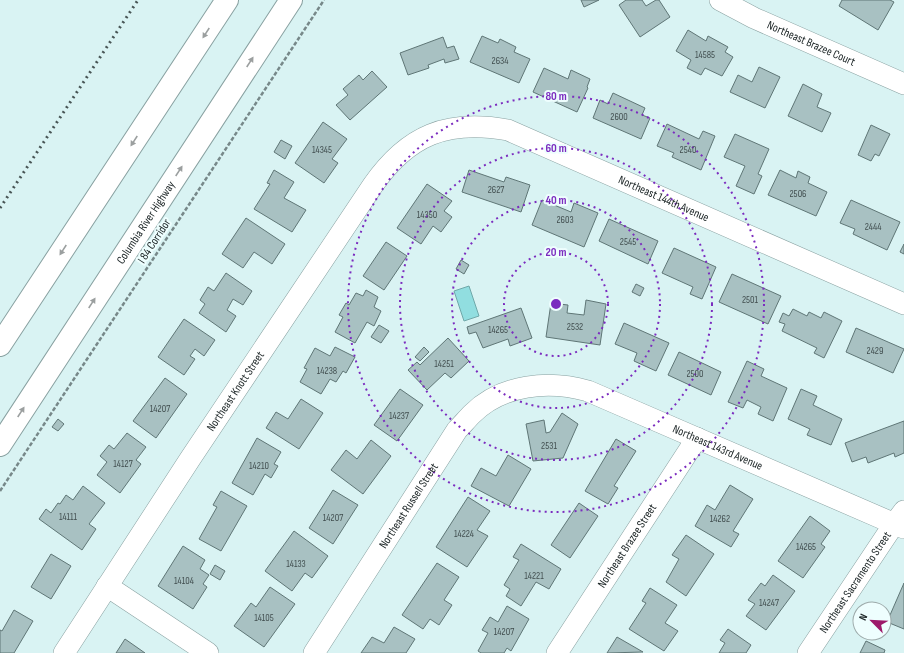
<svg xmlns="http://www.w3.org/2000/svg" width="904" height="653" font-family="'Sofia Sans Condensed',sans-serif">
  <rect width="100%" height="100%" fill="#d9f3f3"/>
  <polygon fill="#91dee0" stroke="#6fa8a9" points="469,286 479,316 464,321 454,291"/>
  <g fill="#a8c1c2" stroke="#5f7676">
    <polygon points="581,0 599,0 584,7"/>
    <polygon points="626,0 642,0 646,6 656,0 659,0 670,17 640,37 619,5"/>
    <polygon points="842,0 890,0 894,2 878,30 839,6"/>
    <polygon points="688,30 706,41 708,36 728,47 725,52 733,57 722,76 705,68 701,75 687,68 691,60 676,51"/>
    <polygon points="482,36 498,43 500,39 516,47 514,52 530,59 519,83 470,62"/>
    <polygon points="443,37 447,48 454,46 459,59 445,63 444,59 428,65 429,68 408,75 400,53"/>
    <polygon points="759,67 780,77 765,108 730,92 738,75 752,82"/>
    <polygon points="544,68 568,79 571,70 590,79 587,87 588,88 577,112 533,92"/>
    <polygon points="372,71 387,87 350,120 336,105 348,95 343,89 359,75 363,80"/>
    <polygon points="803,84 822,94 817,107 831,113 822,132 788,116"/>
    <polygon points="613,93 645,108 642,115 650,118 641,139 593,118 600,100 608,104"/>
    <polygon points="323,122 347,139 332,159 338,163 324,183 295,163"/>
    <polygon points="667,124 699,139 703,131 715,136 701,170 672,157 674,153 657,146"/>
    <polygon points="871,125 890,134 879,156 875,154 871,161 858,155"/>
    <polygon points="735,134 769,149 758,174 762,176 754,194 736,186 745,166 724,157"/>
    <polygon points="281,140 292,146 285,159 274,152"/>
    <polygon points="274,170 294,182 284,198 306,210 292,232 254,209 270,184 267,183"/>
    <polygon points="469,170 504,182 506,177 530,185 521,212 462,192"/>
    <polygon points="780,170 796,178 798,171 810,177 808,183 827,192 816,216 768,195"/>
    <polygon points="427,184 452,201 444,211 452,217 441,232 433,226 421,244 397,228"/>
    <polygon points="542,200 571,212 574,203 598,213 584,247 532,225"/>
    <polygon points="851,200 900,222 887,250 853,234 855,229 840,223"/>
    <polygon points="246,218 285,244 272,264 254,252 243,268 222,254"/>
    <polygon points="609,219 658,241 648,264 599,241"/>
    <polygon points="386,242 407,256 384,290 363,276"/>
    <polygon points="904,244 904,254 900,252"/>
    <polygon points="674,248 716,267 702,299 690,294 693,287 662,273"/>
    <polygon points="461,260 469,265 464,274 456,269"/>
    <polygon points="226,273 252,291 243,305 233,299 227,310 236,316 226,332 199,313 205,304 200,300 208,287 214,291"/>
    <polygon points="732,274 781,296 768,324 719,302"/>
    <polygon points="636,284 644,288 640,296 632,292"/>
    <polygon points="366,290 378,297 374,307 381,311 374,326 367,322 355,343 335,332 343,317 339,315 346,303 349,305 356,293 363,296"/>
    <polygon points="586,300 606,304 600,345 546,337 551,303 568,305 567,313 584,315"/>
    <polygon points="521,308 532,338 510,346 508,339 483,348 476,332 469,334 467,327"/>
    <polygon points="793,309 807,316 809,312 821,318 824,312 842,321 824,358 814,353 817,348 782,331 785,324 779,322 783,313 789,316"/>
    <polygon points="184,319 215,340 204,356 195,349 190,356 195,359 184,375 158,357"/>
    <polygon points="624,323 669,343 656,371 634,361 637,353 615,344"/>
    <polygon points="379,325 389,331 381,343 371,337"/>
    <polygon points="856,328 904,349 893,373 846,352"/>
    <polygon points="448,338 469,361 451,378 445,373 427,390 408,370 417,362 420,365"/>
    <polygon points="335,347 355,357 346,373 343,371 336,382 330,379 321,394 300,382 307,369 304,368 315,348 330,356"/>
    <polygon points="424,347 429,352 420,361 415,357"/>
    <polygon points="679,352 721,372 711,395 668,375"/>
    <polygon points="747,361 764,369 761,376 787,388 773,421 758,414 761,407 747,400 743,408 728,402"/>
    <polygon points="165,378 187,394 156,438 133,421"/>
    <polygon points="400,389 423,405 397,441 374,425"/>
    <polygon points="801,389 817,396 813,405 842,419 831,445 807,435 810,429 788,419"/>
    <polygon points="301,399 323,413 299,449 266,428 276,412 288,419"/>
    <polygon points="562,413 578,424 563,458 533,461 526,424 544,420 546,433 550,432"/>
    <polygon points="58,419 64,424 58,431 52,427"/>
    <polygon points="904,421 904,453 895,457 894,453 868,463 866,457 852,462 845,443"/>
    <polygon points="127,433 146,447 136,460 141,464 120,493 97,475 107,462 100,456 109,445 114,449"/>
    <polygon points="257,438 281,452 274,464 278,466 271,478 265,474 253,495 232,483"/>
    <polygon points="616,439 636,451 614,486 618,488 608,504 585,491"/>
    <polygon points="371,440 391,456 363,494 331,470 346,450 357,459"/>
    <polygon points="508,455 531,469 509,506 471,486 481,468 496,476"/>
    <polygon points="730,485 753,499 733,531 739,534 731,547 695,526 707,505 715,510"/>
    <polygon points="83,486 105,503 89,524 96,529 82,550 39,519 46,509 51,513 58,503 60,504 66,495 73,500"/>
    <polygon points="333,490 358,505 333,544 309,528"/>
    <polygon points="221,491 247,506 221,551 199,539 217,507 213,505"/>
    <polygon points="468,497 490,511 477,530 488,536 467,567 436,547"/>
    <polygon points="579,503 598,516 570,558 551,545"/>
    <polygon points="810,516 830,531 821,544 825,547 803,578 778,561"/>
    <polygon points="294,531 328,556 312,578 305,573 292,591 265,571"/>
    <polygon points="686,535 714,554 686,596 666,582 679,559 672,555"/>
    <polygon points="521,544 561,569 549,589 536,582 521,606 506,596 510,589 504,585 519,560 513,557"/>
    <polygon points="183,546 205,560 200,569 209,575 203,584 207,587 193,609 158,586"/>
    <polygon points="51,554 71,566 51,599 31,587"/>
    <polygon points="437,563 459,577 444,600 452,605 439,625 430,619 423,629 402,615"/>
    <polygon points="215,565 225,571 220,580 210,574"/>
    <polygon points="773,575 795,591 766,630 746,616 755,604 748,600 761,583 765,586"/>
    <polygon points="904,583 904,629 887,622"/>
    <polygon points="270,587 295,604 264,647 234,626 251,603 256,607"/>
    <polygon points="650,588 677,605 665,623 678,631 664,651 629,629 646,603 642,601"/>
    <polygon points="507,606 529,619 511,651 507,648 504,653 481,653 478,651 488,633 482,630 490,617 498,622"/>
    <polygon points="14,610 33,621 14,653 0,653 0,630 2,631"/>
    <polygon points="394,627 415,639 406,653 361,653 372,637 384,643"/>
    <polygon points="728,629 751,645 746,653 719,653 725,643 720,640"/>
    <polygon points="617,637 643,652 607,653"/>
    <polygon points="125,639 145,653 116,653"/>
    <polygon points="866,641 885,650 884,653 860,653"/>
  </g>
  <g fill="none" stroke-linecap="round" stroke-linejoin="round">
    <g stroke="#89a1a1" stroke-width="22">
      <g id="street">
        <path id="s1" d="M 720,0 L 754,18 L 904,84"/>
        <polyline points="107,586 208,653"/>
        <path id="s2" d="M 64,653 L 190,459 L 373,185 C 408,135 447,119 508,130 L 904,304"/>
        <path id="s3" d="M 314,653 L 457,430 C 462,425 467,419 472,414 C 502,384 549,380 588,391 L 904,528"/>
        <path id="s4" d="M 557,653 L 697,438"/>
        <path id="s5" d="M 808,653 L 894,524 L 904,511"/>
      </g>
    </g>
    <g stroke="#89a1a1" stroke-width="24">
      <g id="highway">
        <polyline points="0,345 227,0"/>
        <path id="s6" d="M 0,445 L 291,0"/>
      </g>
    </g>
    <polyline stroke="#778889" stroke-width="2.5" stroke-dasharray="4 2" stroke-linecap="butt" points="0,491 324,0"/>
    <use href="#street" stroke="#fff" stroke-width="21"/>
    <use href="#highway" stroke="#fff" stroke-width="22"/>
    <polyline stroke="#485555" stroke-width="3" stroke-dasharray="2 4" stroke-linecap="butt" points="0,208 138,0"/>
  </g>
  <defs><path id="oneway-solid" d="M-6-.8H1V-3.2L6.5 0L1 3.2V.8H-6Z"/></defs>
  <g fill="#9b9f9f">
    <use href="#oneway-solid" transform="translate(206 33) rotate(123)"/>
    <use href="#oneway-solid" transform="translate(250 62) rotate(-57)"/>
    <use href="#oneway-solid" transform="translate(134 141) rotate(123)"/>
    <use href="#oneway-solid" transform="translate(179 171) rotate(-57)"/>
    <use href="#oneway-solid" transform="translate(63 250) rotate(123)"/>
    <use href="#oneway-solid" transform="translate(92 303) rotate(-57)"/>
    <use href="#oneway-solid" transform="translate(21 412) rotate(-57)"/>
  </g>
  <g fill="none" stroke="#7b2cbf" stroke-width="2" stroke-dasharray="2 4">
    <circle cx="556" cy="304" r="52"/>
    <circle cx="556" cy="304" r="104"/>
    <circle cx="556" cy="304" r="156"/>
    <circle cx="556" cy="304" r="208"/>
  </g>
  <g text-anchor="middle" stroke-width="4" stroke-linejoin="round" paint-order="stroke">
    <g font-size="10" fill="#424f50">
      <text x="705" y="58">14585</text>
      <text x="500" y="64">2634</text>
      <text x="619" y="120">2600</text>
      <text x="322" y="153">14345</text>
      <text x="688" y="153">2540</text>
      <text x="496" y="193">2627</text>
      <text x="798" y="197">2506</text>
      <text x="427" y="218">14350</text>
      <text x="565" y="223">2603</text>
      <text x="873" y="230">2444</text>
      <text x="628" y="245">2545</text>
      <text x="750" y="303">2501</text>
      <text x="575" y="330">2532</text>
      <text x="498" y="333">14265</text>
      <text x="875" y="354">2429</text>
      <text x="444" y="367">14251</text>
      <text x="327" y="374">14238</text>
      <text x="695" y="377">2500</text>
      <text x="160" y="412">14207</text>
      <text x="399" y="419">14237</text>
      <text x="549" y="449">2531</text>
      <text x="123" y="467">14127</text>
      <text x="259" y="469">14210</text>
      <text x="68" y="520">14111</text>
      <text x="333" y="521">14207</text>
      <text x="720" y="522">14262</text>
      <text x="464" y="537">14224</text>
      <text x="806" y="550">14265</text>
      <text x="296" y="567">14133</text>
      <text x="534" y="579">14221</text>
      <text x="184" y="584">14104</text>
      <text x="769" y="606">14247</text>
      <text x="264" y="621">14105</text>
      <text x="504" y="635">14207</text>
    </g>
    <g font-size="12" fill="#20292a" stroke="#eefefe">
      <text dy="4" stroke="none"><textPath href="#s1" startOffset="101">Northeast Brazee Court</textPath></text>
      <text dy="4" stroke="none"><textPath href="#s2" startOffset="887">Northeast 144th Avenue</textPath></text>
      <text dy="4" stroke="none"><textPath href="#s6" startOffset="266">Columbia River Highway</textPath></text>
      <text transform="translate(154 241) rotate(-57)" y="4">I 84 Corridor</text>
      <text dy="4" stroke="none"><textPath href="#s2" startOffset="313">Northeast Knott Street</textPath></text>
      <text dy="4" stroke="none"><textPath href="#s3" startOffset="552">Northeast 143rd Avenue</textPath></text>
      <text dy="4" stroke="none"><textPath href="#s3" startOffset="175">Northeast Russell Street</textPath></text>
      <text dy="4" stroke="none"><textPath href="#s4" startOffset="128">Northeast Brazee Street</textPath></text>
      <text dy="4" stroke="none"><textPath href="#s5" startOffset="85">Northeast Sacramento Street</textPath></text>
    </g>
  </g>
  <circle cx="556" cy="304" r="6" fill="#7b2cbf" stroke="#eefefe" stroke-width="2"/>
  <g font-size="12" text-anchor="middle" font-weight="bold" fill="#7b2cbf" stroke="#eefefe" stroke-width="4" stroke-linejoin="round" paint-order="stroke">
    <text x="556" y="100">80 m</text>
    <text x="556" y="152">60 m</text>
    <text x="556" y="204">40 m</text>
    <text x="556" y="256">20 m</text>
  </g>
  <g transform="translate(872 621) rotate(294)"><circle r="19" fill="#eefefe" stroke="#9ca9a9"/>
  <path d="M0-3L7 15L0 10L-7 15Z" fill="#9d196a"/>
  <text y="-6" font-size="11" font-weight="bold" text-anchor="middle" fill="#20292a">N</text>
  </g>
</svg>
